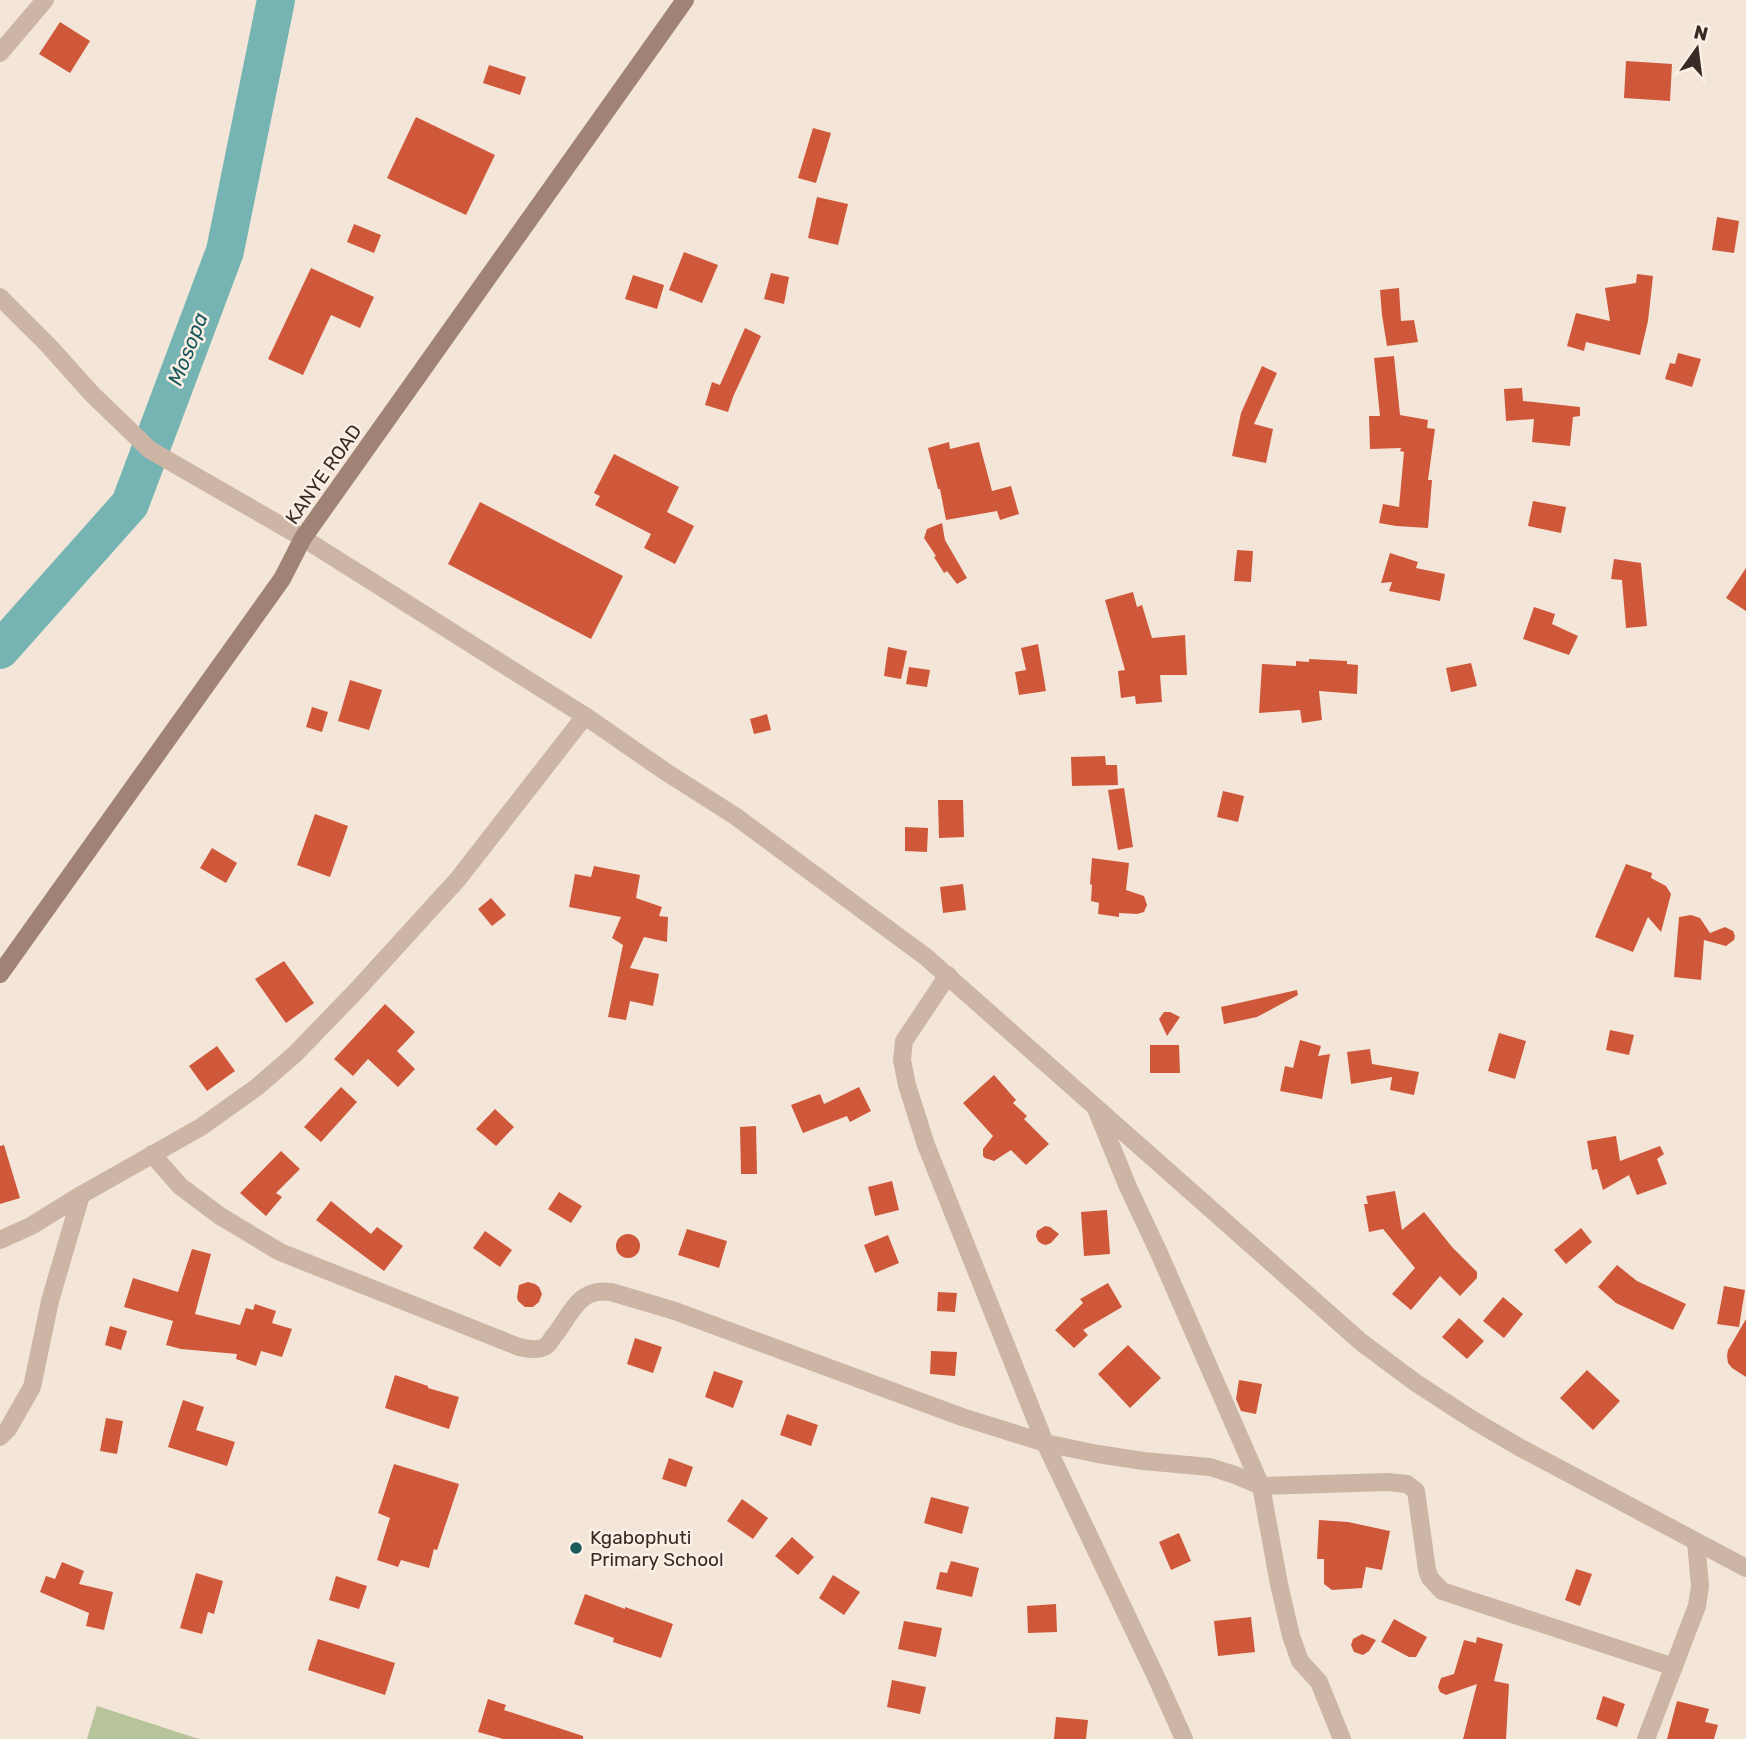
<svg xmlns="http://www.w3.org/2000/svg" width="1746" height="1739" font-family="Rubik,sans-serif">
  <rect width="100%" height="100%" fill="#f3e6d9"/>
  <polygon fill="#b7c398" points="97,1706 199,1739 87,1739"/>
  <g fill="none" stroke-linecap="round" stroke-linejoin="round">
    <polyline stroke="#76b3b3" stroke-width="38" points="0,650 130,504 225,251 276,0"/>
  </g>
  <g fill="#cf583b">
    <polygon points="60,22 90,41 70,73 39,54"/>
    <polygon points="1626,61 1672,64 1670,101 1624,98"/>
    <polygon points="489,65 526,77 520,95 483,83"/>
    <polygon points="416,117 495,155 466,215 387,178"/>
    <polygon points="813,128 831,133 816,183 798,178"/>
    <polygon points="817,197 848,204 838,245 808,238"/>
    <polygon points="1717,217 1739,221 1734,253 1712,250"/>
    <polygon points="354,224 381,235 374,253 347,242"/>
    <polygon points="684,252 718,265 702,303 669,290"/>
    <polygon points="311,268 374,297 360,328 331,315 303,375 268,359"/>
    <polygon points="771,273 789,277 784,304 764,299"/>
    <polygon points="1637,274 1653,276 1648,321 1640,355 1586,342 1584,351 1567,346 1576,313 1610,321 1605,288 1636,283"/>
    <polygon points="633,275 664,285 657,309 625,299"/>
    <polygon points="1399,288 1401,321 1414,320 1418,342 1387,346 1382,315 1380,290"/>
    <polygon points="745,328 761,336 733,397 728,412 705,405 712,382 720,385"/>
    <polygon points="1678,353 1701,359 1692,387 1665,379 1670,363 1675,364"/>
    <polygon points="1394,356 1400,415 1428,420 1427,428 1435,429 1428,480 1432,480 1428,528 1396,526 1379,523 1383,504 1399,507 1404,452 1400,451 1401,448 1370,449 1369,416 1380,416 1374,358"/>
    <polygon points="1262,366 1277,373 1254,424 1273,429 1266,463 1232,456 1241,413"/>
    <polygon points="1522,388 1523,401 1580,407 1580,416 1573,417 1570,446 1532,442 1534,419 1506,421 1504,389"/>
    <polygon points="949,442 950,449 979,442 992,491 1011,486 1019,514 1000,520 997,511 946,520 940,489 938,489 928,448"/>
    <polygon points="614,454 679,487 667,512 694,526 675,564 644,548 651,534 595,505 600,496 594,493"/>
    <polygon points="1533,501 1566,507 1561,533 1528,526"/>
    <polygon points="480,502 623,576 591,639 448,564"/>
    <polygon points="942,523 945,540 967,578 957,584 947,571 944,573 934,557 936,556 924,538 927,529"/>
    <polygon points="1237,550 1253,551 1251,582 1234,581"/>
    <polygon points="1390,553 1418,562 1416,568 1445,574 1440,601 1389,591 1392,582 1381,583"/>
    <polygon points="1614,559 1641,563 1647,626 1626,628 1622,580 1611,579"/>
    <polygon points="1746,568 1746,611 1726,598"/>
    <polygon points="1133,592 1137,607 1142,605 1152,638 1185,635 1187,675 1160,675 1162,702 1136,704 1135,696 1121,698 1118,671 1125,670 1105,600"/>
    <polygon points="1534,607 1555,614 1552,624 1578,636 1569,655 1523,639"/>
    <polygon points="1038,644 1046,691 1019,695 1015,672 1026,670 1021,648"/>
    <polygon points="888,647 907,651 901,679 884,676"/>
    <polygon points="1309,659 1347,661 1347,664 1358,665 1357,694 1319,691 1322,720 1302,723 1300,710 1259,713 1262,664 1296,666 1296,661 1309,662"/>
    <polygon points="1471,663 1477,686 1451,692 1446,668"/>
    <polygon points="909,667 930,670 927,687 906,684"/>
    <polygon points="350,680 382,690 369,730 338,721"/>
    <polygon points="312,707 328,712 322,732 306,727"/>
    <polygon points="767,714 771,730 754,734 750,719"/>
    <polygon points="1105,756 1106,765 1117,765 1118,785 1072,786 1071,757"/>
    <polygon points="1124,788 1133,847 1118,850 1108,790"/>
    <polygon points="1223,791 1244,796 1238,822 1217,817"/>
    <polygon points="938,800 963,800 964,837 939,838"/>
    <polygon points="315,814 348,826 330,877 297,865"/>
    <polygon points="905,827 928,828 927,852 905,851"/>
    <polygon points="212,848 237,863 226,883 200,868"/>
    <polygon points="1092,858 1129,863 1126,890 1144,896 1147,905 1144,912 1137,914 1119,913 1119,917 1098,914 1099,903 1091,901 1092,885 1090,884"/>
    <polygon points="1626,864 1652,873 1651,878 1666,886 1671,894 1661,932 1648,917 1633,952 1595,937"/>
    <polygon points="594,866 640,875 636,898 662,907 659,916 668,917 667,942 644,937 630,968 659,974 653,1006 630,1001 626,1020 608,1017 623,945 612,938 621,917 569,907 575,874 591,877"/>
    <polygon points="963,884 966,910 943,913 940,887"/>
    <polygon points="491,898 506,915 492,926 478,909"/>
    <polygon points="1691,915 1700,918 1710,933 1725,927 1733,931 1735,936 1734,940 1726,946 1704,940 1701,980 1674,977 1679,917"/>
    <polygon points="284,961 314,1003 286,1023 255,979"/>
    <polygon points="1297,990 1298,995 1257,1017 1224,1024 1221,1007"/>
    <polygon points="385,1004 415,1032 397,1051 415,1069 398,1087 368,1059 353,1076 334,1059"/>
    <polygon points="1164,1012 1170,1012 1180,1017 1167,1036 1159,1019"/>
    <polygon points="1610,1030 1634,1035 1629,1055 1606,1050"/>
    <polygon points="1499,1033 1526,1041 1515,1079 1488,1071"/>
    <polygon points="1300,1040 1321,1046 1318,1056 1330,1054 1322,1099 1280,1091 1285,1066 1293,1068"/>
    <polygon points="1150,1045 1179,1045 1180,1073 1150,1073"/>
    <polygon points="217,1046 235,1071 207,1091 189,1066"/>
    <polygon points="1370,1049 1372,1064 1419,1072 1414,1095 1390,1090 1392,1077 1351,1084 1347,1052"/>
    <polygon points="994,1075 1016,1100 1013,1103 1027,1116 1024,1119 1049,1144 1026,1165 1011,1150 994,1161 985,1158 983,1156 983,1149 993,1136 963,1103"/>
    <polygon points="341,1087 357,1102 321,1142 304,1127"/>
    <polygon points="859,1087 871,1111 850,1122 847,1116 803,1133 791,1105 820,1094 824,1104"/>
    <polygon points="495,1109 514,1127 496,1146 476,1129"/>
    <polygon points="756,1126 757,1174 741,1174 740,1127"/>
    <polygon points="1616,1136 1620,1161 1660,1146 1664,1154 1657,1159 1667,1184 1637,1195 1629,1175 1603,1190 1597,1169 1592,1170 1587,1141"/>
    <polygon points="4,1145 20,1198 0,1204 0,1146"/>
    <polygon points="281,1151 300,1169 276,1193 282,1197 266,1216 240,1193"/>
    <polygon points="892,1181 899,1210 875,1216 868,1187"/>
    <polygon points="1395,1191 1402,1230 1424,1212 1452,1247 1477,1272 1477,1278 1460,1296 1440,1276 1411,1310 1392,1294 1415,1268 1383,1229 1369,1232 1364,1204 1368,1204 1366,1196"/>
    <polygon points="559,1192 582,1206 571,1223 548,1209"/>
    <polygon points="331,1201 371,1234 377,1227 403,1246 384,1271 316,1220"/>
    <polygon points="1107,1210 1110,1254 1084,1256 1081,1212"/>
    <polygon points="1045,1226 1050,1227 1059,1234 1051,1243 1046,1245 1042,1244 1038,1241 1036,1236 1037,1231"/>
    <polygon points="1581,1228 1592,1242 1566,1264 1554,1250"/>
    <polygon points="687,1229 727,1241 719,1268 678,1255"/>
    <polygon points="485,1231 512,1250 500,1267 473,1248"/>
    <circle cx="628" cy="1246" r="12"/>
    <polygon points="888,1235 899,1263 875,1273 864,1245"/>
    <polygon points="192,1249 211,1254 195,1314 240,1325 246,1308 253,1310 255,1304 276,1311 272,1323 292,1329 282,1357 261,1351 256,1366 236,1359 237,1354 181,1349 166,1345 173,1321 124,1307 133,1278 178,1292"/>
    <polygon points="1617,1265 1637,1281 1686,1304 1673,1330 1616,1303 1598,1287"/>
    <polygon points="528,1282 535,1284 539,1287 542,1294 539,1302 533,1307 525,1307 518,1301 517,1297 519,1285"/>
    <polygon points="1108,1283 1122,1307 1083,1330 1088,1335 1074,1348 1055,1330 1083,1303 1080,1299"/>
    <polygon points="1724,1286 1745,1290 1739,1327 1717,1324"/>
    <polygon points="938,1292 957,1293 955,1312 937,1311"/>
    <polygon points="1503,1297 1523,1314 1504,1338 1483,1321"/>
    <polygon points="1459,1318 1484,1341 1467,1359 1442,1337"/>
    <polygon points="1746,1319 1746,1377 1732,1368 1728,1363 1727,1356 1728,1350"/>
    <polygon points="110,1326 127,1331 121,1350 105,1345"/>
    <polygon points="635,1338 662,1347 653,1373 627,1364"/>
    <polygon points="1128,1345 1161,1378 1130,1408 1098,1374"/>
    <polygon points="931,1351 957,1352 955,1376 930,1374"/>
    <polygon points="1587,1370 1620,1401 1593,1430 1560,1398"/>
    <polygon points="714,1371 743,1381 733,1408 705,1397"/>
    <polygon points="395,1375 428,1386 428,1388 459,1397 449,1429 385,1408"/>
    <polygon points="1239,1380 1262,1384 1256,1414 1241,1411 1236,1399"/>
    <polygon points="183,1400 204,1407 196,1430 235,1442 227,1466 168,1447"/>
    <polygon points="787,1414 818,1425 811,1446 780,1435"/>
    <polygon points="106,1418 123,1421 117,1454 100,1451"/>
    <polygon points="669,1458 693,1467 686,1487 662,1479"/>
    <polygon points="394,1464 459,1484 437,1550 434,1549 429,1568 401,1560 398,1567 377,1560 390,1518 378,1513"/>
    <polygon points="931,1497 969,1507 962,1534 924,1523"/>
    <polygon points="742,1499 768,1518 753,1539 727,1521"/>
    <polygon points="1319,1520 1348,1522 1390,1531 1382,1570 1366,1567 1362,1588 1332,1590 1324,1584 1324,1559 1317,1559"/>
    <polygon points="1179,1533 1191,1561 1171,1570 1159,1542"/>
    <polygon points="792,1537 814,1557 798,1575 775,1556"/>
    <polygon points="951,1561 979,1568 972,1597 936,1589 940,1572 947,1573"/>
    <polygon points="62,1562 84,1571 79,1584 113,1592 104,1630 86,1626 89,1613 40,1592 46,1576 55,1579"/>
    <polygon points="1576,1569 1592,1574 1580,1606 1565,1600"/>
    <polygon points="196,1573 223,1581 214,1614 208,1612 202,1634 180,1628"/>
    <polygon points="833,1575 860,1592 844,1615 819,1598"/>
    <polygon points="336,1576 367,1586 359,1609 329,1600"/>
    <polygon points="585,1594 625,1609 625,1607 673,1624 661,1658 613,1642 614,1638 574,1624"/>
    <polygon points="1056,1604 1057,1632 1028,1633 1027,1606"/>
    <polygon points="1251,1617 1255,1652 1218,1656 1214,1621"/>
    <polygon points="1394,1619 1427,1637 1416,1657 1409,1657 1381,1642"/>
    <polygon points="904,1621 942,1628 936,1657 898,1649"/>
    <polygon points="1362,1634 1376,1640 1369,1651 1363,1655 1354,1652 1351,1645 1353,1639"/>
    <polygon points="1477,1637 1503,1644 1494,1681 1509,1684 1506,1739 1463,1739 1477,1684 1446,1695 1440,1692 1438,1687 1441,1678 1454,1674 1464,1640 1476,1643"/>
    <polygon points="318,1639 395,1663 385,1695 308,1670"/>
    <polygon points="892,1680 926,1687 920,1714 887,1707"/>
    <polygon points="1603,1696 1625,1704 1617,1727 1596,1719"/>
    <polygon points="488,1699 506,1705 504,1710 583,1736 583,1739 503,1739 478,1732"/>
    <polygon points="1677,1701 1709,1709 1705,1722 1718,1725 1714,1739 1667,1739"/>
    <polygon points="1056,1717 1088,1720 1086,1739 1054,1739"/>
  </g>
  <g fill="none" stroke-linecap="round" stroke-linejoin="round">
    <g stroke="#ccb5a4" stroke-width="18">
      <polyline points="0,53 45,0"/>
      <polyline points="0,297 48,345 92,394 150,450 303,538 585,716 666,772 735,816 926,957 1361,1342 1416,1383 1473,1420 1519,1447 1746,1568"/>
      <polyline points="948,975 904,1041 902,1060 907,1085 926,1145 1045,1443 1157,1679 1184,1739"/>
      <polyline points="1097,1111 1128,1187 1159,1253 1261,1486 1279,1584 1291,1636 1300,1661 1319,1682 1342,1739"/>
      <path d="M 152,1154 L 180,1186 L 220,1216 L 280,1252 L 519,1347 C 527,1349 539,1351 546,1346 C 549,1344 551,1340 553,1337 C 571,1316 577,1287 611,1292 L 675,1311 L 962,1417 L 1045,1443 L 1098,1454 L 1143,1461 L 1210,1467 L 1235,1475 L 1261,1486 L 1387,1482 L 1407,1484 L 1416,1491 L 1427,1570 L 1430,1578 L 1442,1591 L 1674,1667"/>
      <polyline points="0,1240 31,1226 81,1195 201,1127 257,1087 295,1054 356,991 458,879 585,716"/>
      <polyline points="0,1437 8,1429 32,1387 50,1301 81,1195"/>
      <polyline points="1646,1739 1697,1606 1700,1586 1696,1542"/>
    </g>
    <polyline stroke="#a08375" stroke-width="18" points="0,974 282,579 303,538 685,0"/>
  </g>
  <circle fill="#195a5c" stroke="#fbf0e6" stroke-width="2.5" cx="576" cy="1548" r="7"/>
  <g text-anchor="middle" stroke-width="5" stroke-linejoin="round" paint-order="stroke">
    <g font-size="19" fill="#372b26" stroke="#fbf0e6">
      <text transform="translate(323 474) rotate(-55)" y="7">KANYE ROAD</text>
    </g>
    <g font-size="19" fill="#372b26" stroke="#fbf0e6" text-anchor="start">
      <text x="590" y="1544">Kgabophuti<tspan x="590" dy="22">Primary School</tspan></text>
    </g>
    <g font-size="21" font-style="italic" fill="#195a5c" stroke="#fbf0e6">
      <text transform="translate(188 349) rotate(-69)" y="7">Mosopa</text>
    </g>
  </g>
  <g transform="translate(1697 49) rotate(14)" stroke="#fbf0e6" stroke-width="5" paint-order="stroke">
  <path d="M0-5L12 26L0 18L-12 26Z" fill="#372b26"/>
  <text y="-10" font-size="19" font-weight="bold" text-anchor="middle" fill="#372b26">N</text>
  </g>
</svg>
